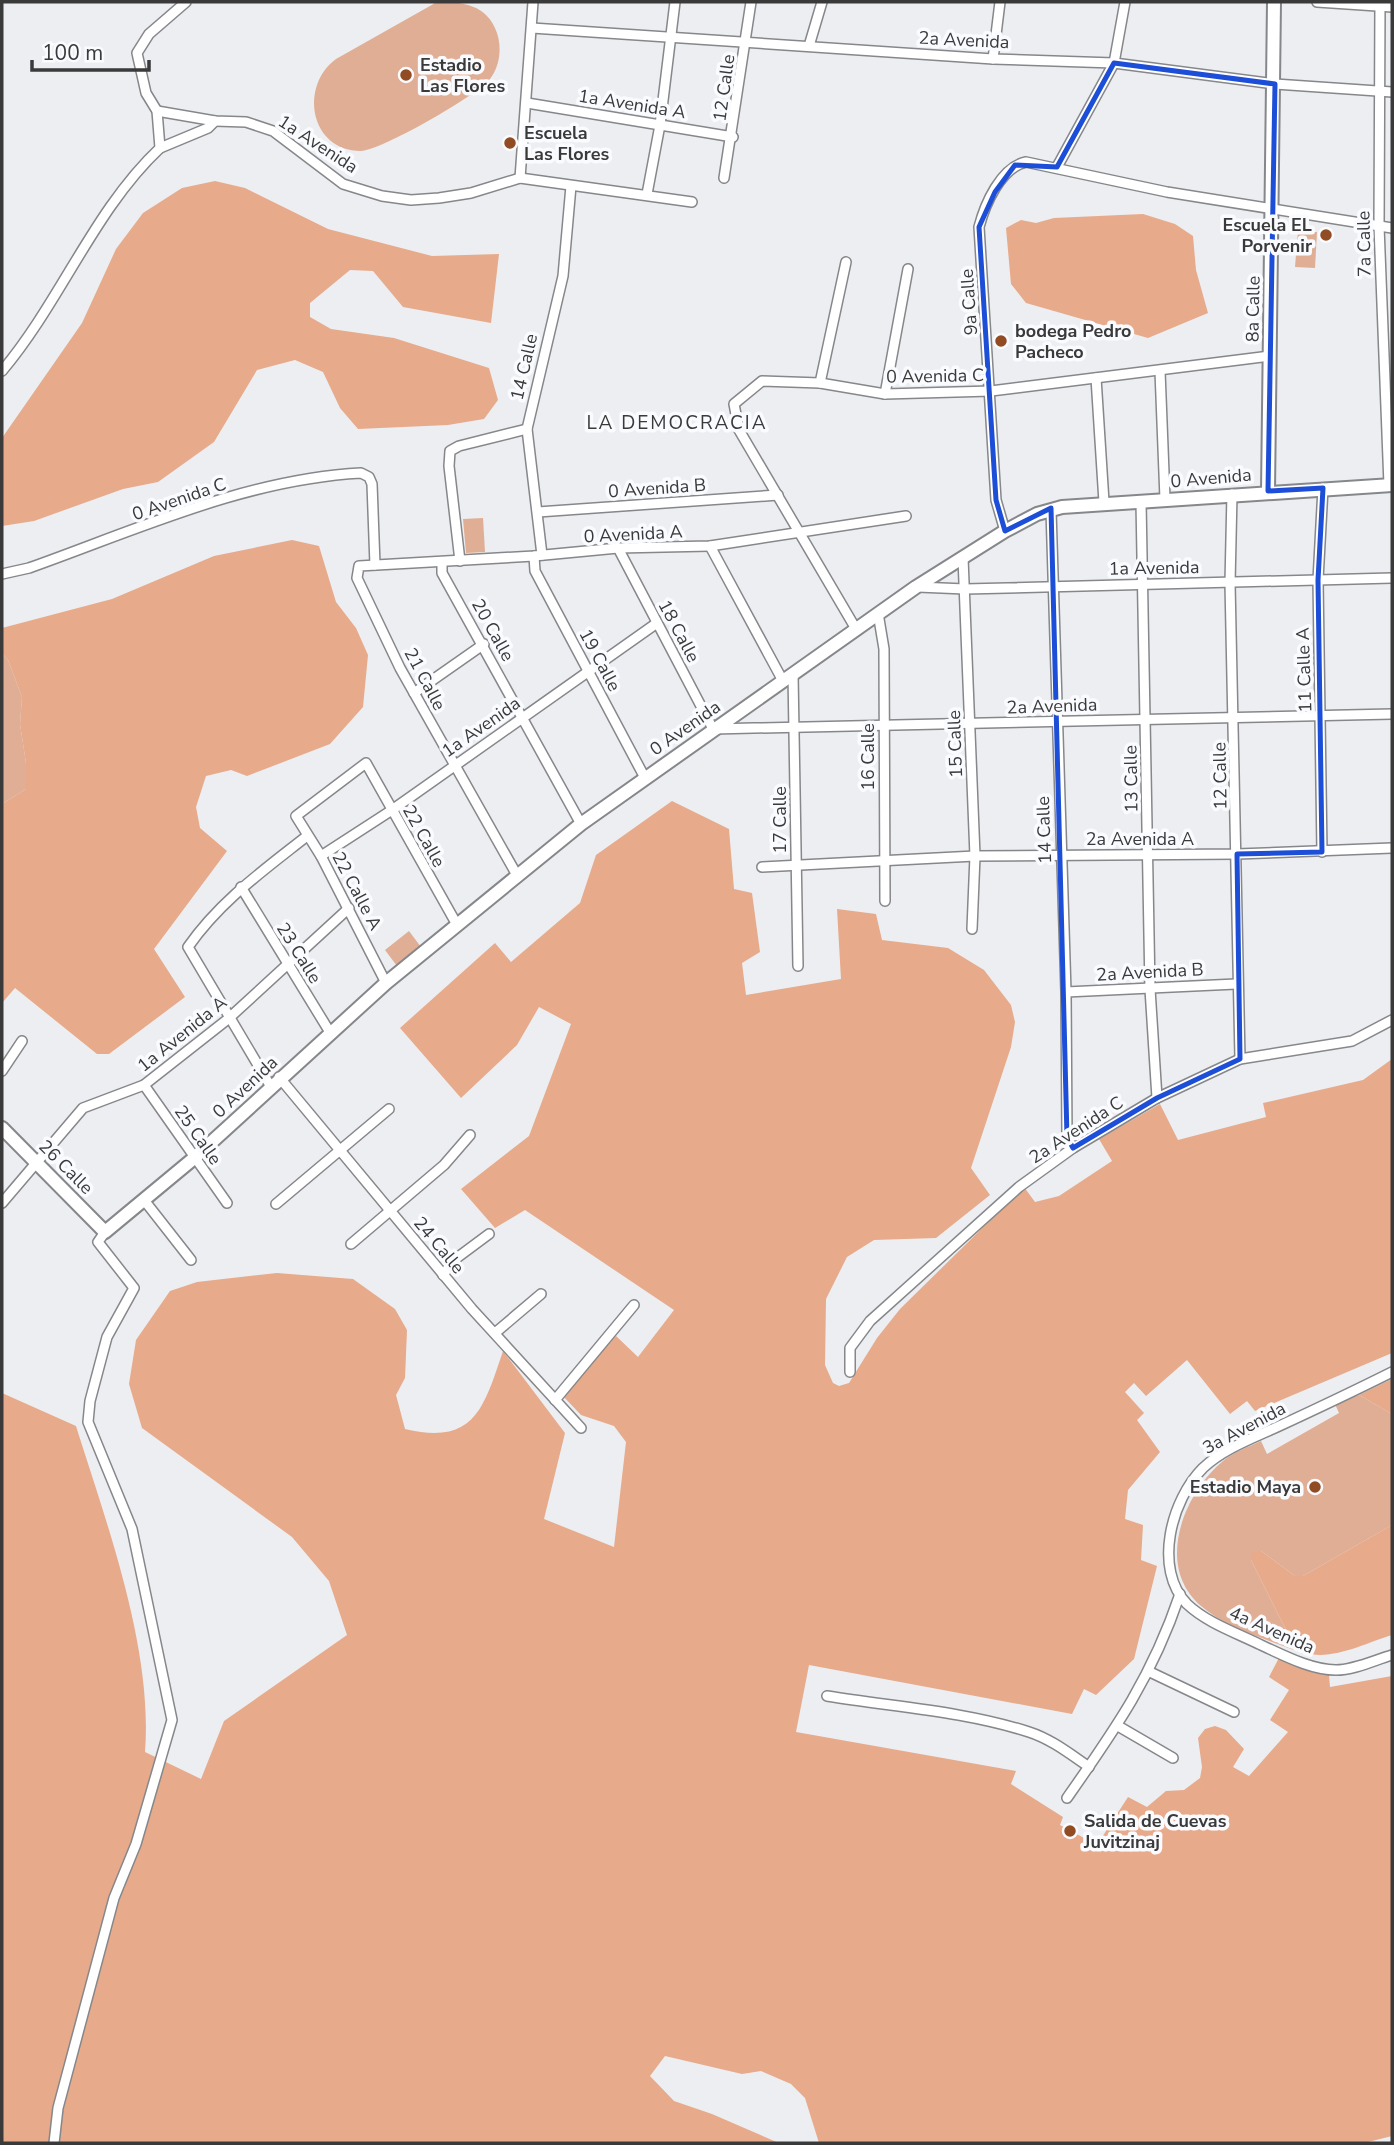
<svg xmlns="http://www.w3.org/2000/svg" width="1394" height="2145" font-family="'Nunito Sans',sans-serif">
  <rect width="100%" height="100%" fill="#eceef1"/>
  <g fill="#e0ae94">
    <path d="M 437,2 C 463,2 487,4 497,33 C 502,48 500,66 490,79 C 478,95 380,151 361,151 C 310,151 299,86 336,59 Z"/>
    <polygon points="1298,231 1317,232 1315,268 1295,267"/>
    <polygon points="483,518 485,552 466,553 463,519"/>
    <polygon points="2,653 8,660 22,697 20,724 26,763 26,789 2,804"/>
    <polygon points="409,931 421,947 397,966 385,950"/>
    <path d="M 1359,1395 L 1392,1414 L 1392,1525 L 1303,1576 L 1295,1576 L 1261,1551 L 1251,1560 L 1295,1648 L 1307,1655 C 1273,1641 1229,1630 1201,1606 C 1154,1566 1184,1493 1223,1461 C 1234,1452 1248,1447 1261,1441 L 1267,1454 L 1339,1413 L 1335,1404 Z"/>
  </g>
  <g fill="#e7aa8b">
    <polygon points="215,181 245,188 328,229 432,256 499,254 491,323 403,307 373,271 350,270 310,303 310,317 331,329 394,338 489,368 498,400 484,419 448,425 358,429 340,408 323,372 295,360 257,370 214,442 158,482 123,489 34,521 2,526 2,438 82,323 116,249 143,213 182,188"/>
    <polygon points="1143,214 1175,224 1193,236 1196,270 1208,313 1148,338 1026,303 1011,284 1006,228 1021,220 1036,223 1054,218"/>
    <polygon points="292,540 319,546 336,602 356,628 368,655 363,707 330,744 247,776 231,770 206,776 196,807 200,828 227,851 154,949 185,997 109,1054 97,1054 15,988 2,1003 2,804 26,789 26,763 20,724 22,697 8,660 2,653 2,628 112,599 214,556"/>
    <path d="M 672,801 L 729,829 L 734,889 L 752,893 L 760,952 L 742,963 L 746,995 L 841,979 L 837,909 L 876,914 L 882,940 L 948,948 L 984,970 L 1011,1005 L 1015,1022 L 1011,1047 L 971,1168 L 990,1195 L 936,1238 L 874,1240 L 847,1257 L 826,1299 L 825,1365 L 833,1383 L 839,1386 L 849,1383 L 877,1338 L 900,1309 L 1024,1187 L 1035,1202 L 1059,1196 L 1112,1161 L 1099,1139 L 1160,1104 L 1178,1140 L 1266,1117 L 1263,1103 L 1363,1080 L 1392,1059 L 1392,1353 L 1255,1411 L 1247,1401 L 1230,1414 L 1187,1360 L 1146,1396 L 1134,1383 L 1125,1392 L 1144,1413 L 1137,1420 L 1160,1452 L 1128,1490 L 1125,1519 L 1143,1525 L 1141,1560 L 1157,1566 L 1134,1659 L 1096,1695 L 1084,1689 L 1072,1714 L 809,1665 L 796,1732 L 1016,1771 L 1011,1784 L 1063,1817 L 1060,1825 L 1097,1845 L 1128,1797 L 1147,1807 L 1166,1791 L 1184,1790 L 1200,1778 L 1202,1767 L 1198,1738 L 1205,1729 L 1215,1726 L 1226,1730 L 1244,1749 L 1233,1767 L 1249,1776 L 1288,1732 L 1270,1720 L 1289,1690 L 1269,1677 L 1280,1656 L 1329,1675 L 1330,1687 L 1392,1676 L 1392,2136 L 1364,2143 L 819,2143 L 805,2098 L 791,2084 L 761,2071 L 742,2074 L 665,2056 L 650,2076 L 674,2101 L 712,2114 L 779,2143 L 2,2143 L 2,1393 L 76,1426 C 107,1525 153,1648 145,1752 L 201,1779 L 224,1721 L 347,1635 L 329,1581 L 292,1537 L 142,1428 L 129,1384 L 136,1340 L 170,1291 L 197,1282 L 277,1273 L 353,1279 L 395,1309 L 407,1330 L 405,1378 L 396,1395 L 405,1429 C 475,1446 484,1407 503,1351 L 565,1433 L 544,1519 L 614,1547 L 626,1442 L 614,1426 L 581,1415 L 562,1395 L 616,1336 L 638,1357 L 674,1310 L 525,1210 L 495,1228 L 461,1189 L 529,1136 L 571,1024 L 539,1007 L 517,1045 L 461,1098 L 400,1028 L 495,943 L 511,962 L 580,903 L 596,855 Z"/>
    <polygon points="1392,1379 1392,1414 1359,1395"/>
    <path d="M 1392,1525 L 1392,1635 C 1362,1644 1323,1666 1295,1648 L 1251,1560 L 1251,1552 L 1261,1551 L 1295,1576 L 1303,1576 Z"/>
  </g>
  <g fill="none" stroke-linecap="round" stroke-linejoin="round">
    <g stroke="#86878a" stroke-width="12">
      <g id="street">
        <polyline points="1317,2 1392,7"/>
        <polyline points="1380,2 1379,226 1389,485"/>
        <polyline points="532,28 993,59 1114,63 1275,84 1392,92"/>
        <polyline points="809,46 822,2"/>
        <polyline points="993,59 1000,2"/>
        <polyline points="527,103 733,137"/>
        <polyline points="157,111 215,121 246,122 273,131 343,184 382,196 411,200 439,198 471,193 520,178 692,202"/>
        <polyline points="160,148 208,128 215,121"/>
        <polyline points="1057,167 1114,63 1125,2"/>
        <polyline points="520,178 533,2"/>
        <polyline points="724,178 751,2"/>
        <polyline points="647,194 660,125 675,2"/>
        <path d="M 2,371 C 61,301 94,210 160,148 L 157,111 L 146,93 L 137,53 L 149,34 L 186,2"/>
        <polyline points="1160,371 1165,499"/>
        <polyline points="1096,378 1104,502"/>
        <polyline points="820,383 846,262"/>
        <polyline points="885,394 908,269"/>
        <polyline points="1232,494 1230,583 1240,1059"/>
        <polyline points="1141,502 1150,989 1157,1098"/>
        <polyline points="1051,510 1066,992 1067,1137 1073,1148"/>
        <polyline points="538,512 778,495"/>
        <path d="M 1005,531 L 996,500 L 979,227 C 985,204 1001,167 1026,162 L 1167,192 L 1392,228"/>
        <polyline points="710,546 783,681"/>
        <polyline points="618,548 713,729 1392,714"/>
        <polyline points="542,555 527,429 563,276 571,186"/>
        <polyline points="534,556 535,571 645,778"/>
        <polyline points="963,558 975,856 972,929"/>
        <polyline points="460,561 449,466 450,451 459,446 527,429"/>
        <polyline points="442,562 442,573 581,824"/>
        <path d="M 2,574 L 29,568 C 136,530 246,479 361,473 L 369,477 L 372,484 L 375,565"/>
        <polyline points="918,587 965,589 1392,578"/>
        <polyline points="878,613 884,649 885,901"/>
        <polyline points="856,629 739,430 734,404 762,381 820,383 885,394 991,391 1270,356"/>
        <polyline points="793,674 798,966"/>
        <polyline points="414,693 484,644"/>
        <polyline points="1322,852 1318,580 1323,488"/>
        <polyline points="321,856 392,810 657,623"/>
        <polyline points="762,867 975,856 1237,854 1392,848"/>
        <polyline points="518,877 400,668 357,578 359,566 534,556 618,548 710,546 906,516"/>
        <polyline points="241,887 331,1034"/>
        <polyline points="386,983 321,856 296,816 366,763 456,923"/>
        <polyline points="1066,992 1236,984"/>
        <polyline points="2,1071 22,1041"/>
        <polyline points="279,1077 472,1309 581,1428"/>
        <polyline points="144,1085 227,1203"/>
        <path d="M 271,1087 L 188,947 C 220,901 264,870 307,836"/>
        <polyline points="144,1200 191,1260"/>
        <polyline points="2,1203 83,1108 144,1085 228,1019 349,908"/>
        <polyline points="276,1204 389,1109"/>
        <polyline points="351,1244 444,1165 470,1135"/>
        <polyline points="443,1275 454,1260 489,1234"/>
        <polyline points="495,1333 541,1294"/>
        <polyline points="850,1372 850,1348 870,1321 1019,1187 1073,1148 1157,1098 1240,1059 1352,1041 1392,1020"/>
        <path d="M 1392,1372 C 1354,1391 1316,1409 1277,1427 C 1253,1438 1223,1449 1203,1468 C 1171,1500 1153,1569 1187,1604 C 1207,1623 1237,1633 1261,1645 C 1283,1655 1311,1670 1336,1670 C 1354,1670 1375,1660 1392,1655"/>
        <polyline points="555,1400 634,1305"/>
        <polyline points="1150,1672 1234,1712"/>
        <path d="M 827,1696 C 894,1707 964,1711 1029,1732 C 1051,1739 1070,1754 1089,1767"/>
        <polyline points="1118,1726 1173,1758"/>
        <path d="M 1067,1798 C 1116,1728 1152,1677 1180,1594"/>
        <polyline points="54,2143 58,2108 114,1898 136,1844 172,1720 132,1529 88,1422 90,1401 107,1337 134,1288 98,1242 105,1232"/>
      </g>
    </g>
    <g stroke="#86878a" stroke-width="16">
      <g id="secondary">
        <polyline points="1268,491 1274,2"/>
        <polyline points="2,1128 105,1232 193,1159 386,983 581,824 916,587 1005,531 1037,514 1062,507 1392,485"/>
      </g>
    </g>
    <use href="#street" stroke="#fff" stroke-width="9"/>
    <use href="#secondary" stroke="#fff" stroke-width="12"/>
  </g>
  <path fill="none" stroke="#1d4ed8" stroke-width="5" stroke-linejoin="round" d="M 1114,63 L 1275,84 L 1268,491 L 1323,488 L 1318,580 L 1322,852 L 1237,854 L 1240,1059 L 1157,1098 L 1073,1148 L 1067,1137 L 1051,508 L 1005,531 L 996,500 L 979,227 L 995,192 L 1015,165 L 1057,167 Z"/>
  <g fill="#924c24" stroke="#fafbfe" stroke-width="2.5">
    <circle cx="406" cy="75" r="7"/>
    <circle cx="510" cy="143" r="7"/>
    <circle cx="1326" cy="235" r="7"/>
    <circle cx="1001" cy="341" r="7"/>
    <circle cx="1315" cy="1487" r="7"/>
    <circle cx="1070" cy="1831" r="7"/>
  </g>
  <g text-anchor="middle" stroke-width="7" stroke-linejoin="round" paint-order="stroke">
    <g font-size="18" fill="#3a3a3b" stroke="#fafbfe">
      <text transform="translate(964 40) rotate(3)" y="6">2a Avenida</text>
      <text transform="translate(724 88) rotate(-82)" y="6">12 Calle</text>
      <text transform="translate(632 104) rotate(9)" y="6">1a Avenida A</text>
      <text transform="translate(318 144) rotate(33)" y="6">1a Avenida</text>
      <text transform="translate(1364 244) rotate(-91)" y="6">7a Calle</text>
      <text transform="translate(969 302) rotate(-94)" y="6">9a Calle</text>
      <text transform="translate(1253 309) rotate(-89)" y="6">8a Calle</text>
      <text transform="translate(524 367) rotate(-77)" y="6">14 Calle</text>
      <text transform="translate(935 376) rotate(-1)" y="6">0 Avenida C</text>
      <text transform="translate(1211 478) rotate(-5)" y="6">0 Avenida</text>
      <text transform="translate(657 488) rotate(-4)" y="6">0 Avenida B</text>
      <text transform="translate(179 499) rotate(-19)" y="6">0 Avenida C</text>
      <text transform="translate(633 534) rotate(-3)" y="6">0 Avenida A</text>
      <text transform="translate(1154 568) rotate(-1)" y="6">1a Avenida</text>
      <text transform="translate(493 630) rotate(61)" y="6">20 Calle</text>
      <text transform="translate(679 631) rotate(62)" y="6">18 Calle</text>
      <text transform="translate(600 660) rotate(62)" y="6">19 Calle</text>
      <text transform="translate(1304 670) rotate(-92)" y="6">11 Calle A</text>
      <text transform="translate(425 679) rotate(62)" y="6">21 Calle</text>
      <text transform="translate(1052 706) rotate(-2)" y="6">2a Avenida</text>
      <text transform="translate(481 727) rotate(-35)" y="6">1a Avenida</text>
      <text transform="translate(685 728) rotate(-35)" y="6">0 Avenida</text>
      <text transform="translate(955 744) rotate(-92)" y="6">15 Calle</text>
      <text transform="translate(868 757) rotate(-90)" y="6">16 Calle</text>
      <text transform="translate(1220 776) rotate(-91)" y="6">12 Calle</text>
      <text transform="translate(1131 779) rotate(-91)" y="6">13 Calle</text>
      <text transform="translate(780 820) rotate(-90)" y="6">17 Calle</text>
      <text transform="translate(1044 830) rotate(-92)" y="6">14 Calle</text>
      <text transform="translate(424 836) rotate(61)" y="6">22 Calle</text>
      <text x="1140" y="845">2a Avenida A</text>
      <text transform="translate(357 891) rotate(62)" y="6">22 Calle A</text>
      <text transform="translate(299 953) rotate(58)" y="6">23 Calle</text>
      <text transform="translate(1150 972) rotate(-3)" y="6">2a Avenida B</text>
      <text transform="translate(182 1034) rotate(-39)" y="6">1a Avenida A</text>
      <text transform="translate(245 1087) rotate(-43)" y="6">0 Avenida</text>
      <text transform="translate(1076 1130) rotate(-33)" y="6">2a Avenida C</text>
      <text transform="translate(198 1135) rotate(55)" y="6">25 Calle</text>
      <text transform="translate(66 1167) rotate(45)" y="6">26 Calle</text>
      <text transform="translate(439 1245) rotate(50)" y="6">24 Calle</text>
      <text transform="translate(1244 1428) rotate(-28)" y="6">3a Avenida</text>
      <text transform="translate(1272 1630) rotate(24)" y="6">4a Avenida</text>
    </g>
    <g font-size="18" font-weight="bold" fill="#3a3a3b" stroke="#fafbfe" text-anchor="start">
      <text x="420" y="71">Estadio<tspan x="420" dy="21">Las Flores</tspan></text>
      <text x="524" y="139">Escuela<tspan x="524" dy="21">Las Flores</tspan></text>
      <text x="1312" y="231" text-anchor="end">Escuela EL<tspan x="1312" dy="21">Porvenir</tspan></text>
      <text x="1015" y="337">bodega Pedro<tspan x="1015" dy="21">Pacheco</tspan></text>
      <text x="1301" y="1493" text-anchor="end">Estadio Maya</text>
      <text x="1084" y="1827">Salida de Cuevas<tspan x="1084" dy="21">Juvitzinaj</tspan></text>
    </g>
    <g font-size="19" letter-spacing="2" fill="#3a3a3b" stroke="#fafbfe">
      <text x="677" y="429">LA DEMOCRACIA</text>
    </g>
  </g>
  <rect width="1394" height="2145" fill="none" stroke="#3a3a3b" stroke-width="7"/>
  <path d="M32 60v10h117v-10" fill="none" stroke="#3a3a3b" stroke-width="3.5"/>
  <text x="42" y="60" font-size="21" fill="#3a3a3b" stroke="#fafbfe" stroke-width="5" paint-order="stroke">100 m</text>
</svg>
